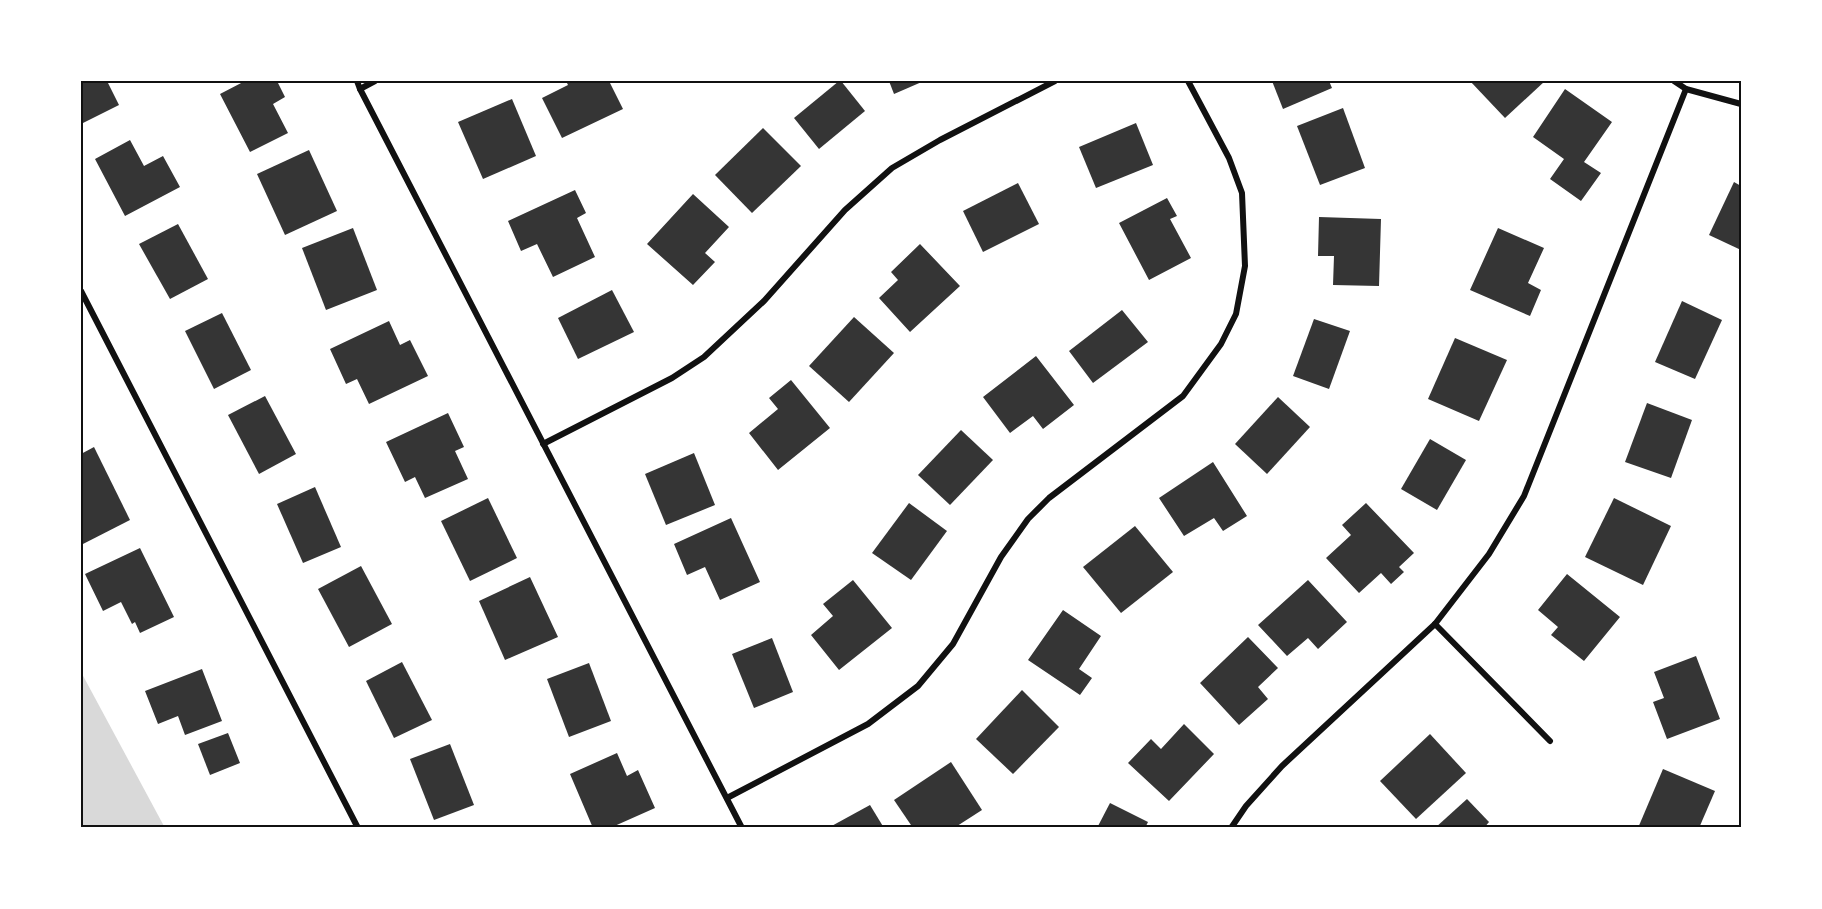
<svg xmlns="http://www.w3.org/2000/svg" width="1822" height="909" font-family="'Alegreya Sans',sans-serif">
  <rect width="100%" height="100%" fill="#fff"/>
  <polygon fill="#d9d9d9" points="81,672 165,828 81,828"/>
  <g fill="#353535">
    <polygon points="81,81 107,81 119,105 81,124"/>
    <polygon points="245,81 277,81 285,97 273,104 288,133 250,152 220,94"/>
    <polygon points="566,81 609,81 623,109 562,138 542,98 568,85"/>
    <polygon points="839,81 841,81 865,111 819,149 794,118"/>
    <polygon points="889,81 924,81 894,94"/>
    <polygon points="1272,81 1329,81 1332,88 1283,109"/>
    <polygon points="1470,81 1545,81 1505,118"/>
    <polygon points="1565,89 1612,122 1584,162 1601,173 1581,201 1550,179 1564,159 1533,137"/>
    <polygon points="512,99 536,156 483,179 458,122"/>
    <polygon points="1343,108 1365,168 1320,185 1297,126"/>
    <polygon points="1136,123 1153,165 1096,188 1079,147"/>
    <polygon points="763,128 801,166 752,213 715,175"/>
    <polygon points="130,140 144,166 163,156 180,187 125,216 95,159"/>
    <polygon points="309,150 337,211 285,235 257,174"/>
    <polygon points="1734,182 1741,186 1741,250 1709,235"/>
    <polygon points="1018,183 1039,224 983,252 963,211"/>
    <polygon points="575,190 586,213 577,218 595,257 553,277 537,244 521,251 508,221"/>
    <polygon points="693,194 729,227 705,253 715,262 693,285 647,244"/>
    <polygon points="1167,198 1177,216 1170,219 1191,258 1149,280 1119,223"/>
    <polygon points="1319,217 1381,219 1379,286 1333,285 1334,256 1318,256"/>
    <polygon points="178,224 208,279 170,299 139,244"/>
    <polygon points="353,228 377,290 326,310 302,248"/>
    <polygon points="1498,228 1544,248 1528,283 1541,290 1530,316 1470,290"/>
    <polygon points="920,244 960,286 910,332 879,298 898,280 891,272"/>
    <polygon points="612,290 634,332 578,359 558,318"/>
    <polygon points="1682,301 1722,320 1695,379 1655,362"/>
    <polygon points="1122,310 1148,342 1093,383 1069,351"/>
    <polygon points="222,313 251,370 214,389 185,331"/>
    <polygon points="854,317 894,353 849,402 809,366"/>
    <polygon points="1314,319 1350,331 1329,389 1293,376"/>
    <polygon points="389,321 400,345 410,340 428,376 369,404 357,379 346,384 330,349"/>
    <polygon points="1455,338 1507,360 1479,421 1428,399"/>
    <polygon points="1036,356 1074,405 1043,429 1033,416 1010,433 983,397"/>
    <polygon points="791,380 830,428 778,470 749,433 778,409 769,398"/>
    <polygon points="265,396 296,454 259,474 228,415"/>
    <polygon points="1278,397 1310,427 1267,474 1235,444"/>
    <polygon points="1647,403 1692,420 1671,478 1625,462"/>
    <polygon points="448,413 464,447 455,451 468,479 425,498 415,477 405,482 386,442"/>
    <polygon points="961,430 993,460 950,505 918,475"/>
    <polygon points="1430,439 1466,460 1437,510 1401,489"/>
    <polygon points="94,447 130,520 81,545 81,454"/>
    <polygon points="694,453 715,505 666,525 645,474"/>
    <polygon points="1213,462 1247,516 1223,531 1214,518 1184,536 1159,498"/>
    <polygon points="315,487 341,547 303,563 277,504"/>
    <polygon points="488,498 517,558 470,581 441,521"/>
    <polygon points="1614,498 1671,526 1643,585 1585,557"/>
    <polygon points="909,503 947,531 911,580 872,553"/>
    <polygon points="1366,503 1414,553 1399,567 1404,572 1391,584 1381,573 1359,593 1326,558 1351,535 1342,525"/>
    <polygon points="731,518 760,582 720,600 705,567 687,575 674,544"/>
    <polygon points="1135,526 1173,572 1121,613 1083,567"/>
    <polygon points="140,548 174,617 140,633 135,622 132,624 121,602 103,611 85,574"/>
    <polygon points="361,566 392,624 349,647 318,589"/>
    <polygon points="1567,574 1620,617 1584,661 1551,635 1558,627 1538,610"/>
    <polygon points="530,577 558,637 505,660 479,601"/>
    <polygon points="853,580 892,628 839,670 811,635 833,616 823,604"/>
    <polygon points="1308,580 1347,622 1318,649 1308,638 1287,656 1258,625"/>
    <polygon points="1063,610 1101,636 1079,669 1092,678 1080,695 1028,660"/>
    <polygon points="1248,637 1278,668 1258,687 1268,699 1239,725 1200,683"/>
    <polygon points="772,638 793,692 754,708 732,654"/>
    <polygon points="1696,656 1720,719 1667,739 1653,702 1664,698 1654,672"/>
    <polygon points="402,662 432,720 394,738 366,681"/>
    <polygon points="589,663 611,721 569,737 547,679"/>
    <polygon points="202,669 222,721 185,735 178,716 158,724 145,691"/>
    <polygon points="1022,690 1059,727 1013,774 976,739"/>
    <polygon points="1184,724 1214,754 1169,801 1128,763 1151,739 1161,749"/>
    <polygon points="228,733 240,763 210,775 198,744"/>
    <polygon points="1430,734 1466,773 1416,819 1380,781"/>
    <polygon points="450,744 474,805 434,820 410,759"/>
    <polygon points="617,753 627,776 638,770 655,808 610,828 593,828 570,774"/>
    <polygon points="951,762 982,810 954,828 913,828 894,800"/>
    <polygon points="1663,769 1715,791 1699,828 1638,828"/>
    <polygon points="1467,799 1489,822 1484,828 1435,828"/>
    <polygon points="1110,803 1148,822 1145,828 1097,828"/>
    <polygon points="870,805 884,828 828,828"/>
  </g>
  <g fill="none" stroke-linecap="round" stroke-linejoin="round">
    <g stroke="#111" stroke-width="6">
      <polyline points="357,81 360,89 742,828"/>
      <polyline points="1674,81 1686,89 1741,104"/>
      <polyline points="360,89 375,81"/>
      <polyline points="81,291 358,828"/>
      <polyline points="543,444 672,378 704,357 764,301 845,210 892,168 940,140 1055,81"/>
      <polyline points="1435,624 1550,741"/>
      <polyline points="727,798 868,724 918,686 953,644 1001,557 1028,519 1049,498 1183,396 1221,344 1236,314 1245,266 1242,193 1229,158 1188,81"/>
      <polyline points="1231,828 1246,806 1282,766 1435,624 1489,554 1524,496 1686,89"/>
    </g>
  </g>
  <rect width="1822" height="909" fill="none" stroke="#ffffff" stroke-width="165"/>
  <rect x="82" y="82" width="1658" height="744" fill="none" stroke="#111" stroke-width="2"/>
</svg>
